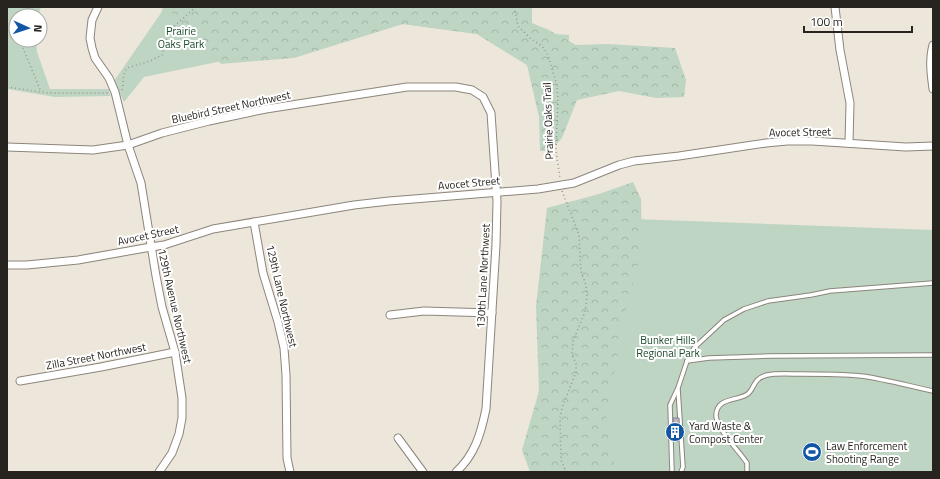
<svg xmlns="http://www.w3.org/2000/svg" width="940" height="479" font-family="'Titillium Web',sans-serif">
  <defs>
    <pattern id="forest-crowns" width="20" height="18" patternUnits="userSpaceOnUse"><rect width="20" height="18" fill="#bed5c3"/><path d="M2 6a3 3 0 1 1 6 0M12 15a3 3 0 1 1 6 0" fill="none" stroke="#a3b7a7"/></pattern>
  </defs>
  <rect width="100%" height="100%" fill="#ede6db"/>
  <g fill="#bed5c3">
    <polygon points="7,7 41,7 38,16 16,16 16,40 36,40 37,52 50,89 109,89 110,96 55,97 7,89"/>
    <polygon points="163,7 527,7 526,32 569,35 566,103 540,102 527,65 477,34 403,24 144,77 124,102 114,81 161,13"/>
    <polygon points="551,216 933,230 933,472 533,472"/>
  </g>
  <g fill="url(#forest-crowns)">
    <polygon points="169,7 532,7 532,23 549,30 576,45 608,44 675,48 686,80 684,97 656,98 619,91 577,100 562,138 550,151 540,151 539,117 527,65 477,34 403,24 294,58 221,64 172,13"/>
    <polygon points="633,182 641,199 642,248 625,313 606,420 614,456 614,472 530,472 522,450 539,391 536,306 547,208 599,194"/>
  </g>
  <g fill="none" stroke-linecap="round" stroke-linejoin="round">
    <g stroke="#8c857c" stroke-width="5.5">
      <g id="lane">
        <polyline points="687,361 709,358 769,356 933,355"/>
        <polyline points="678,389 683,467 681,472"/>
        <polyline points="672,472 670,405 678,388 687,361 694,348 724,320 744,309 768,301 811,295 830,291 933,283"/>
        <path d="M 747,472 L 747,463 C 739,451 716,428 716,415 C 717,398 735,401 746,395 C 755,391 751,379 767,375 C 777,373 790,374 800,374 C 821,374 841,374 861,376 C 885,379 909,386 933,391"/>
      </g>
    </g>
    <g stroke="#8c857c" stroke-width="9">
      <g id="street">
        <polyline points="98,7 92,20 90,38 92,48 95,58 109,78 115,92 128,145 141,183 156,276 162,307 175,352 182,398 182,418 179,434 172,453 159,472"/>
        <polyline points="835,7 840,50 850,103 849,143"/>
        <path d="M 933,45 C 929,60 931,74 933,89"/>
        <path d="M 7,147 L 93,150 L 128,145 L 162,133 L 209,121 L 266,109 L 407,87 L 456,87 L 472,90 L 483,97 L 491,113 L 497,201 L 496,245 L 486,409 C 481,433 475,455 456,472"/>
        <polyline points="254,222 263,273 278,322 284,348 286,375 287,458 290,472"/>
        <polyline points="7,265 27,265 78,260 151,247 164,245 213,229 354,205 389,201 538,189 574,183 619,165 634,161 679,156 766,143 787,141 812,141 906,147 933,146"/>
        <polyline points="390,315 424,311 492,313"/>
        <polyline points="20,381 101,367 175,352"/>
        <polyline points="398,438 423,472"/>
      </g>
    </g>
    <g stroke="#9a958d" stroke-width="1.5" stroke-dasharray="1 3" stroke-linecap="butt">
      <polyline points="514,7 518,26 531,39 542,46 548,55 556,82 558,96 556,151 560,178"/>
      <polyline points="24,16 28,7"/>
      <polyline points="21,40 23,48 41,92"/>
      <polyline points="7,87 48,93 108,93"/>
      <path d="M 122,90 C 124,82 122,75 127,68 L 150,61 L 162,55 C 164,47 166,37 171,30 C 178,21 188,16 195,7"/>
      <polyline points="562,191 579,235 581,271 586,285 587,297 585,312 573,341 572,354 576,364 576,372 562,408 560,418 561,460 566,472"/>
    </g>
    <use href="#lane" stroke="#fff" stroke-width="3.5"/>
    <use href="#street" stroke="#fff" stroke-width="7"/>
  </g>
  <polygon fill="#a19da5" points="673,418 680,439 679,442 674,442 672,421"/>
  <polygon fill="#837f86" points="675,439 680,439 679,442 674,442"/>
  <polygon fill="#bbb6c0" stroke="#837f86" points="673,418 679,418 680,439 675,439"/>
  <defs>
    <g id="building-disc" transform="scale(1)"><circle r="9.5" fill="#1155a5" stroke="#fff"/><path d="M-4-6H4V6H1V3H-1V6H-4ZM-2.5-4.3h1.7v1.8h-1.7ZM.8-4.3h1.7v1.8H.8ZM-2.5-1h1.7V.8h-1.7ZM.8-1h1.7V.8H.8Z" fill="#fff"/></g>
    <g id="stadium-disc" transform="scale(1)"><circle r="9.5" fill="#1155a5" stroke="#fff"/><path d="M0-5a6.5 5 0 1 0 0 10a6.5 5 0 1 0 0-10ZM-3.5-1.8h7v3.6h-7Z" fill="#fff"/></g>
  </defs>
  <g fill-rule="evenodd">
    <use href="#building-disc" x="675" y="432"/>
    <use href="#stadium-disc" x="812" y="452"/>
  </g>
  <g text-anchor="middle" stroke-width="4" stroke-linejoin="round" paint-order="stroke">
    <g font-size="11" fill="#1c4a2c" stroke="#fff">
      <text x="181" y="35">Prairie<tspan x="181" dy="13">Oaks Park</tspan></text>
      <text x="668" y="344">Bunker Hills<tspan x="668" dy="13">Regional Park</tspan></text>
    </g>
    <g font-size="11" fill="#272420" stroke="#fff">
      <text transform="translate(231 107) rotate(-12)" y="4">Bluebird Street Northwest</text>
      <text transform="translate(548 121) rotate(-92)" y="4">Prairie Oaks Trail</text>
      <text transform="translate(800 132) rotate(-1)" y="4">Avocet Street</text>
      <text transform="translate(469 183) rotate(-5)" y="4">Avocet Street</text>
      <text transform="translate(148 235) rotate(-12)" y="4">Avocet Street</text>
      <text transform="translate(483 276) rotate(-87)" y="4">130th Lane Northwest</text>
      <text transform="translate(282 296) rotate(77)" y="4">129th Lane Northwest</text>
      <text transform="translate(175 306) rotate(77)" y="4">129th Avenue Northwest</text>
      <text transform="translate(96 356) rotate(-11)" y="4">Zilla Street Northwest</text>
    </g>
    <g font-size="11" fill="#272420" stroke="#fff" text-anchor="start">
      <text x="689" y="430">Yard Waste &amp;<tspan x="689" dy="13">Compost Center</tspan></text>
      <text x="826" y="450">Law Enforcement<tspan x="826" dy="13">Shooting Range</tspan></text>
    </g>
  </g>
  <rect width="940" height="479" fill="none" stroke="#272420" stroke-width="16"/>
  <g transform="translate(28 28) rotate(93)"><circle r="19" fill="#ffffff" stroke="#a9a7a6"/>
  <path d="M0-3L7 15L0 10L-7 15Z" fill="#1155a5"/>
  <text y="-6" font-size="11" font-weight="bold" text-anchor="middle" fill="#272420">N</text>
  </g>
  <path d="M804 26v6h108v-6" fill="none" stroke="#272420" stroke-width="2"/>
  <text x="810" y="26" font-size="12" fill="#272420" stroke="#ffffff" stroke-width="3" paint-order="stroke">100 m</text>
</svg>
